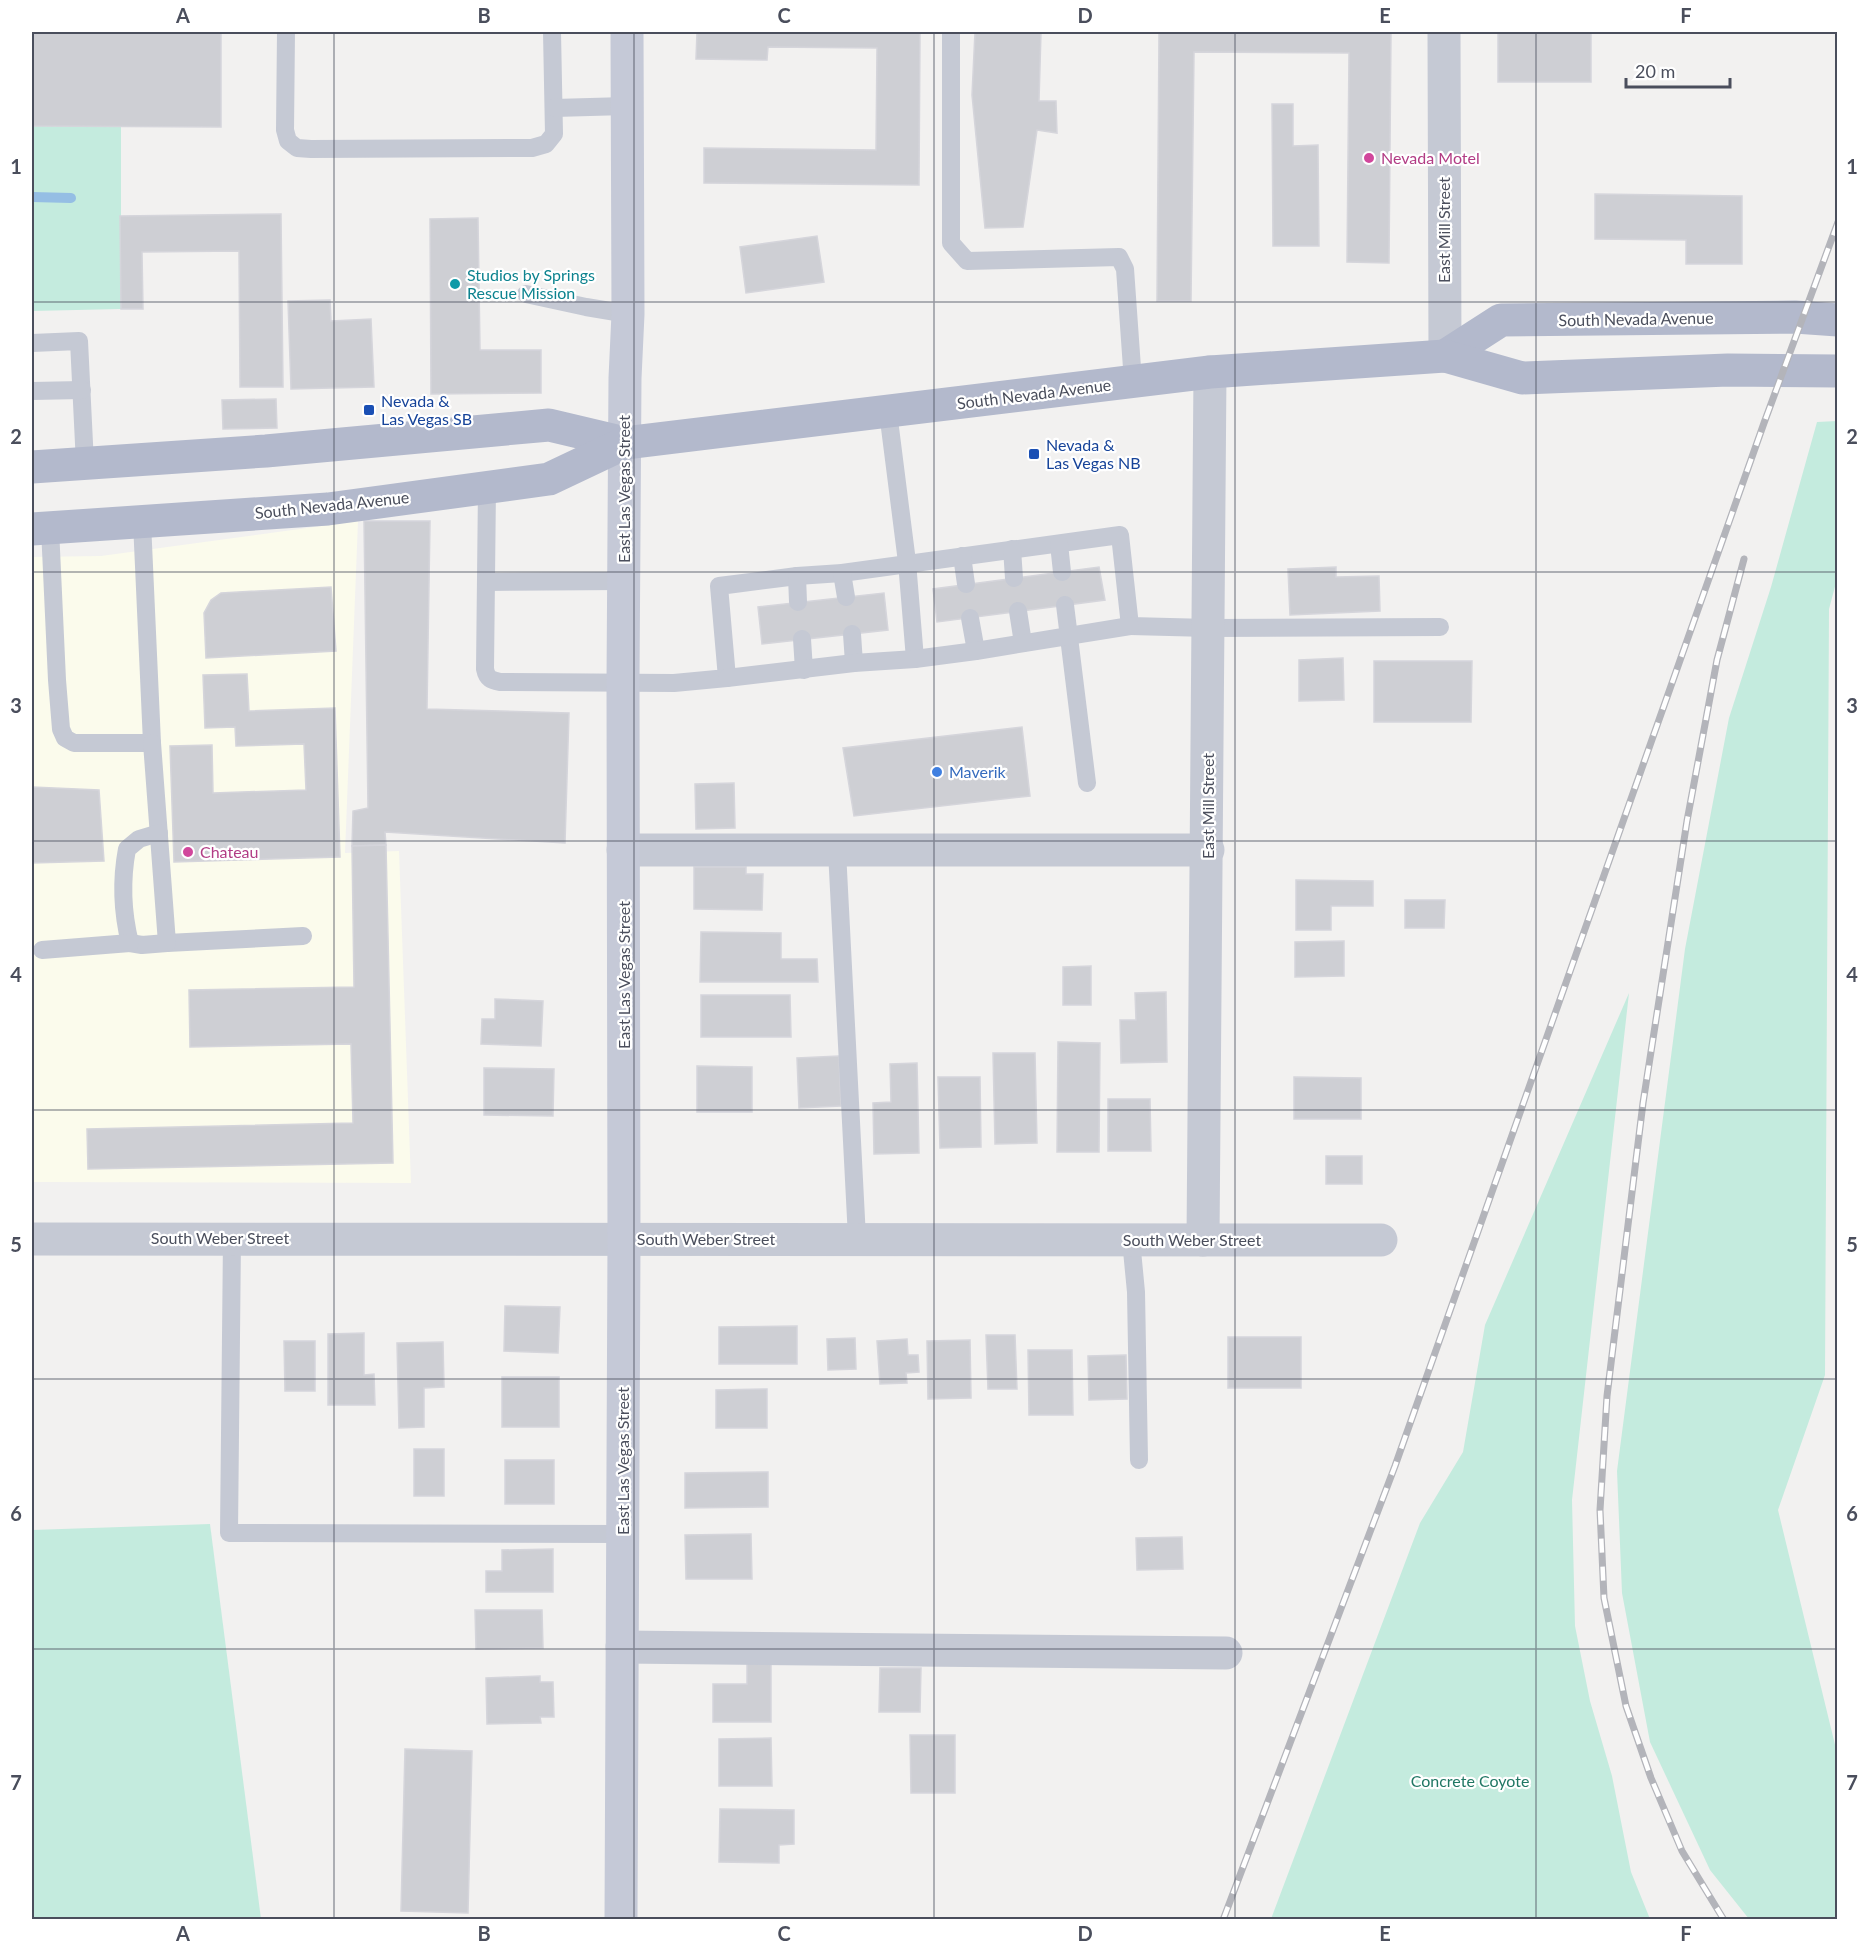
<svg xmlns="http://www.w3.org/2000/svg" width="1869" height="1951" font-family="Lato,sans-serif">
  <rect width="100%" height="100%" fill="#f2f1f0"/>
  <polygon fill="#fbfbec" points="358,521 345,853 399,851 411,1183 32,1182 32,557 101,556"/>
  <g fill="#c4ebde">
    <polygon points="32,126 121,127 121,309 32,311"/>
    <polygon points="1837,421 1837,579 1829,609 1825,1375 1778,1510 1837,1753 1837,1919 1749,1919 1710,1870 1650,1742 1622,1593 1617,1471 1685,949 1729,718 1771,587 1817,422"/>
    <polygon points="1629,993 1572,1500 1575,1626 1590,1701 1612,1776 1631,1872 1650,1919 1271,1919 1420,1523 1463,1452 1485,1325"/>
    <polygon points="210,1524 261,1919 32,1919 32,1530"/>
  </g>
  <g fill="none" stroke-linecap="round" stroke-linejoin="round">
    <polyline stroke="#95bee4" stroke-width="10" points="32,197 71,198"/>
  </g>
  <g fill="#cecfd4" stroke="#d5d5db" stroke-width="1.5">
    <polygon points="32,32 221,32 221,127 32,126"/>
    <polygon points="697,32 920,32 919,185 704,183 704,148 876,150 877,48 768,47 767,60 696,59"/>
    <polygon points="975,32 1041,32 1039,101 1056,101 1057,133 1037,130 1023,227 985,228 972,95"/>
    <polygon points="1159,32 1391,32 1389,263 1347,262 1349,53 1194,52 1191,301 1157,301"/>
    <rect x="1498" y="32" width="93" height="50"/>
    <polygon points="1272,104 1293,104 1293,146 1318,145 1319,246 1273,246"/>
    <polygon points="1595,194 1742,196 1742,264 1686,264 1686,240 1595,239"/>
    <polygon points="281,214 283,387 240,387 239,251 142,252 143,309 121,309 120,216"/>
    <polygon points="478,218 480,350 541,350 541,393 431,394 430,219"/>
    <polygon points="817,236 824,282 746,293 740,247"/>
    <polygon points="330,300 331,321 371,319 374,387 291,389 288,301"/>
    <polygon points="276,399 277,428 223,429 222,400"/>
    <polygon points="364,521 430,521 427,709 569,713 565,843 385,832 386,845 352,846 353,811 368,808"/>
    <polygon points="1099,567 1105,600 937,622 933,589"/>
    <polygon points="1336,567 1336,577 1379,576 1380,611 1290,615 1288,569"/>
    <polygon points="331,587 336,651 206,658 204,613 211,600 221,593"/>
    <polygon points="884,593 888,630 762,644 758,607"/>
    <polygon points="1343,658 1344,700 1299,701 1299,660"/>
    <polygon points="1374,661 1472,661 1471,722 1374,722"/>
    <polygon points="247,674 249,711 335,708 340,857 174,862 170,746 212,745 213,793 306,790 304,744 236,746 235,727 205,728 203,675"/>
    <polygon points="1022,727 1030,796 854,816 843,748"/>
    <polygon points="734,783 735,828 696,829 695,784"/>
    <polygon points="32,787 99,790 104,861 32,863"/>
    <polygon points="386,845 393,1163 88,1169 87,1129 353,1123 351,1044 190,1047 189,990 354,987 352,846"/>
    <polygon points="694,867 746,867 746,874 763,874 762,910 694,909"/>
    <polygon points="1296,880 1373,881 1373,906 1331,906 1331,930 1296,930"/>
    <polygon points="1405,900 1445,900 1444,928 1405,928"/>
    <polygon points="701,932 781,933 781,959 817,959 818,982 700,982"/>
    <polygon points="1344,941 1344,976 1295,977 1295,942"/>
    <polygon points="1091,966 1091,1005 1063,1005 1063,967"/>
    <polygon points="1166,992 1167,1062 1121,1063 1120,1020 1136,1020 1135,993"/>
    <polygon points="701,995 790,995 791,1037 701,1037"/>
    <polygon points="495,999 543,1001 541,1046 481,1044 482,1019 495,1019"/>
    <polygon points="1058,1042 1100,1043 1099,1152 1057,1152"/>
    <polygon points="993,1053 1035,1053 1037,1143 995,1144"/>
    <polygon points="839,1056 841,1106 799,1108 797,1058"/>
    <polygon points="917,1063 919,1153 874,1154 873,1103 891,1102 890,1064"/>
    <polygon points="697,1066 752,1067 752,1112 697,1112"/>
    <polygon points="484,1068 554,1069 553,1116 484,1115"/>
    <polygon points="938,1077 980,1077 981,1147 940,1148"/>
    <polygon points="1294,1077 1361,1078 1361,1119 1294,1119"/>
    <polygon points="1108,1099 1150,1099 1151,1151 1108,1151"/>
    <rect x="1326" y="1156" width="36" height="28"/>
    <polygon points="505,1306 560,1307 558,1353 504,1351"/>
    <polygon points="797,1326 797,1364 719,1364 719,1327"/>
    <polygon points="364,1333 364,1375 374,1374 375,1405 328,1405 328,1334"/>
    <polygon points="986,1335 1015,1335 1017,1389 988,1389"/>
    <rect x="1228" y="1337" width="73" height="51"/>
    <polygon points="855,1338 856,1369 828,1370 827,1339"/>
    <polygon points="907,1339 908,1355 918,1355 919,1372 906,1373 907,1383 880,1384 877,1341"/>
    <polygon points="970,1340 971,1398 928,1399 927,1341"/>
    <polygon points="284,1341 315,1341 315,1391 285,1391"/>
    <polygon points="443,1342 444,1387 424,1388 424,1427 399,1428 397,1343"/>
    <polygon points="1028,1350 1072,1350 1073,1415 1029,1415"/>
    <polygon points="1126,1355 1127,1399 1089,1400 1088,1356"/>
    <rect x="502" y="1377" width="57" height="50"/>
    <polygon points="767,1389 767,1428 716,1428 716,1390"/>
    <rect x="414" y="1449" width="30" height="47"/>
    <rect x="505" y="1460" width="49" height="44"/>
    <polygon points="768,1472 768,1507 685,1508 685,1473"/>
    <polygon points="751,1534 752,1579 686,1579 685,1535"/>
    <polygon points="1182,1537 1183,1569 1137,1570 1136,1538"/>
    <polygon points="553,1549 553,1592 486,1592 486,1571 502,1571 502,1550"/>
    <polygon points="475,1610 542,1610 543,1648 476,1649"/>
    <polygon points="747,1663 771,1664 771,1722 713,1722 713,1684 747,1684"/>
    <polygon points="880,1668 921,1668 920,1712 879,1712"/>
    <polygon points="540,1676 540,1682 553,1682 554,1717 540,1717 541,1723 487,1724 486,1678"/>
    <polygon points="910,1735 955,1735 955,1793 911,1793"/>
    <polygon points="771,1738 772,1786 719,1786 719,1739"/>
    <polygon points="405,1749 472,1751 468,1913 401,1911"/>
    <polygon points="720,1809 794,1810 794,1844 779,1845 779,1863 719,1862"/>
  </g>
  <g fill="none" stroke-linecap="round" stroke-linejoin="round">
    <g stroke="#c5c9d4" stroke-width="18">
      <polyline points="286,32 285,130 288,141 297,148 311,149 532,148 546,144 554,134 552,32"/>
      <polyline points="951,32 951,243 967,261 1119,257 1125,269 1133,382"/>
      <polyline points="554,108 626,106"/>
      <polyline points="526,294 586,307 628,314"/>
      <polyline points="32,343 79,341 85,464"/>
      <polyline points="32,391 82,390"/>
      <polyline points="888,412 907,562 915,659"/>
      <path d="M 487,487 L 485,669 C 487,679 491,680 500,682 L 674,683 L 727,678 L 719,586 L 797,576 L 842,573 L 1120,535 L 1130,626 L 1209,628 L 1440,627"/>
      <polyline points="50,528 57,680 61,729 65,738 74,743 152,743 142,522"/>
      <polyline points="1059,544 1062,572"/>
      <polyline points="1012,549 1014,578"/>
      <polyline points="962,556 966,584"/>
      <polyline points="842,573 846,597"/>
      <polyline points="797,576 798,602"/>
      <polyline points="486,582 624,581"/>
      <polyline points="1065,605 1087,783"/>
      <polyline points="1018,611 1023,643"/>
      <polyline points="970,618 976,651"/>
      <polyline points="852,634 854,663"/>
      <polyline points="802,639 804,670"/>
      <polyline points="727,678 854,663 915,659 976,651 1130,626"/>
      <polyline points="152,743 167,943 303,936"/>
      <path d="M 159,833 L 139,839 L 127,849 C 121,881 122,911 130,943 L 142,945 L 167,943"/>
      <polyline points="837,851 857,1238"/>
      <polyline points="42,950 130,943"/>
      <polyline points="232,1238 229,1533 623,1534"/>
      <polyline points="1131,1240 1136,1292 1139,1460"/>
    </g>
    <g stroke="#c5c9d4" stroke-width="33">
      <polyline points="1444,32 1445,356"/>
      <polyline points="623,850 1208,850"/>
      <polyline points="32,1239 1381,1240"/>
      <polyline points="1203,1240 1210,372"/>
      <polyline points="622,1647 1226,1653"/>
    </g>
    <polyline stroke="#c5c9d7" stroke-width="33" points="621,1920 624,1240 623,681 625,378 628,314 627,32"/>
    <g stroke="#b3b9cc" stroke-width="33">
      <polyline points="1445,356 1501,320 1795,317 1838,320"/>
      <polyline points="32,467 266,451 549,425 625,443"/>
      <polyline points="32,529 328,509 549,479 625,443 1210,372 1445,356 1522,378 1728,370 1838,371"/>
    </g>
    <g stroke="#b3b4ba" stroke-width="7">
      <g id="rail">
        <polyline points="1223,1920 1395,1466 1764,423 1838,222"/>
        <polyline points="1724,1920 1682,1851 1651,1778 1626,1706 1604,1598 1600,1510 1607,1396 1643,1103 1687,821 1717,660 1744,559"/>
      </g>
    </g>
    <use href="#rail" stroke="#fff" stroke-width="4.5" stroke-dasharray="14" stroke-linecap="butt"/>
  </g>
  <path fill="none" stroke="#4a4e5c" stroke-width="1.5" stroke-opacity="0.55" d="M 334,32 L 334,1920M 634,32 L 634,1920M 934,32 L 934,1920M 1235,32 L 1235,1920M 1536,32 L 1536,1920M 32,302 L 1838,302M 32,572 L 1838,572M 32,841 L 1838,841M 32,1110 L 1838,1110M 32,1379 L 1838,1379M 32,1649 L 1838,1649"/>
  <g fill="#d1479c" stroke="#fff" stroke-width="2">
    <circle cx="1369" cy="158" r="6"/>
    <circle cx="188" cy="852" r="6"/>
  </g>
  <circle fill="#0f9aa8" stroke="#fff" stroke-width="2" cx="455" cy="284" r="6"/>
  <g fill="#1a4fb4" stroke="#fff" stroke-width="2">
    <rect x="363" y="404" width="12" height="12" rx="3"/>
    <rect x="1028" y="448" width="12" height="12" rx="3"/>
  </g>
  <circle fill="#3f7fe0" stroke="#fff" stroke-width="2" cx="937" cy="772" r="6"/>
  <g text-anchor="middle" stroke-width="4.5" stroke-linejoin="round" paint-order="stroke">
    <g font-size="16" fill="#b23c85" stroke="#fff" text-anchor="start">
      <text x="1381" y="164">Nevada Motel</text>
      <text x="200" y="858">Chateau</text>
    </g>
    <g font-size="16" fill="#4a4e5c" stroke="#fff">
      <text transform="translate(1444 230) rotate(-90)" y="6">East Mill Street</text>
      <text transform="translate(1636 319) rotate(-1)" y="6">South Nevada Avenue</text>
      <text transform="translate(1034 394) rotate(-7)" y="6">South Nevada Avenue</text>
      <text transform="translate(624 489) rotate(-90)" y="6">East Las Vegas Street</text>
      <text transform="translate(332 505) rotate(-6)" y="6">South Nevada Avenue</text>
      <text transform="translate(1208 806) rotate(-90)" y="6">East Mill Street</text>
      <text transform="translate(624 975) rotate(-90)" y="6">East Las Vegas Street</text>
      <text x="220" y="1244">South Weber Street</text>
      <text x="706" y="1245">South Weber Street</text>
      <text x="1192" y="1246">South Weber Street</text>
      <text transform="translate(623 1461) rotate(-90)" y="6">East Las Vegas Street</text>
    </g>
    <g font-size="16" fill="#0d838f" stroke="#fff" text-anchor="start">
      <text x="467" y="281">Studios by Springs<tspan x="467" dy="18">Rescue Mission</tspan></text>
    </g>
    <g font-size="16" fill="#164399" stroke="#fff" text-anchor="start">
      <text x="381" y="407">Nevada &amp;<tspan x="381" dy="18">Las Vegas SB</tspan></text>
      <text x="1046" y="451">Nevada &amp;<tspan x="1046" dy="18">Las Vegas NB</tspan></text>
    </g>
    <g font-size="16" fill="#366cbe" stroke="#fff" text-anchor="start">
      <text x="949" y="778">Maverik</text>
    </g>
    <g font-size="16" fill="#207764" stroke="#fff">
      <text x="1470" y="1787">Concrete Coyote</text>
    </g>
  </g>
  <rect width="1869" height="1951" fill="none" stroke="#ffffff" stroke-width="66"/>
  <path d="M1626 78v9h104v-9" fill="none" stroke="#4a4e5c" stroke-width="3"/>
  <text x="1635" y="78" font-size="18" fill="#4a4e5c" stroke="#ffffff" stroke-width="4.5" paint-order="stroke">20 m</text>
  <rect x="33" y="33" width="1803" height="1885" fill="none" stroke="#4a4e5c" stroke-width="2"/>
  <g font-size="20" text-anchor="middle" font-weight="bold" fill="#4a4e5c">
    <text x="183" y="23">A</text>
    <text x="484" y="23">B</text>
    <text x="784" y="23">C</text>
    <text x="1085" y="23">D</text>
    <text x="1385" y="23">E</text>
    <text x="1686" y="23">F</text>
    <text x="16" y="174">1</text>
    <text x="1852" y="174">1</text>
    <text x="16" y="444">2</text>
    <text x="1852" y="444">2</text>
    <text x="16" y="713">3</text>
    <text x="1852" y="713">3</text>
    <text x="16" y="982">4</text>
    <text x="1852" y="982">4</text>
    <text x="16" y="1252">5</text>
    <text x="1852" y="1252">5</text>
    <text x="16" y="1521">6</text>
    <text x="1852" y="1521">6</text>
    <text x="16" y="1790">7</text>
    <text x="1852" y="1790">7</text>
    <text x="183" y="1941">A</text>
    <text x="484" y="1941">B</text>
    <text x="784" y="1941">C</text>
    <text x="1085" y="1941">D</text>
    <text x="1385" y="1941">E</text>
    <text x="1686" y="1941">F</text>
  </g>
</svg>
